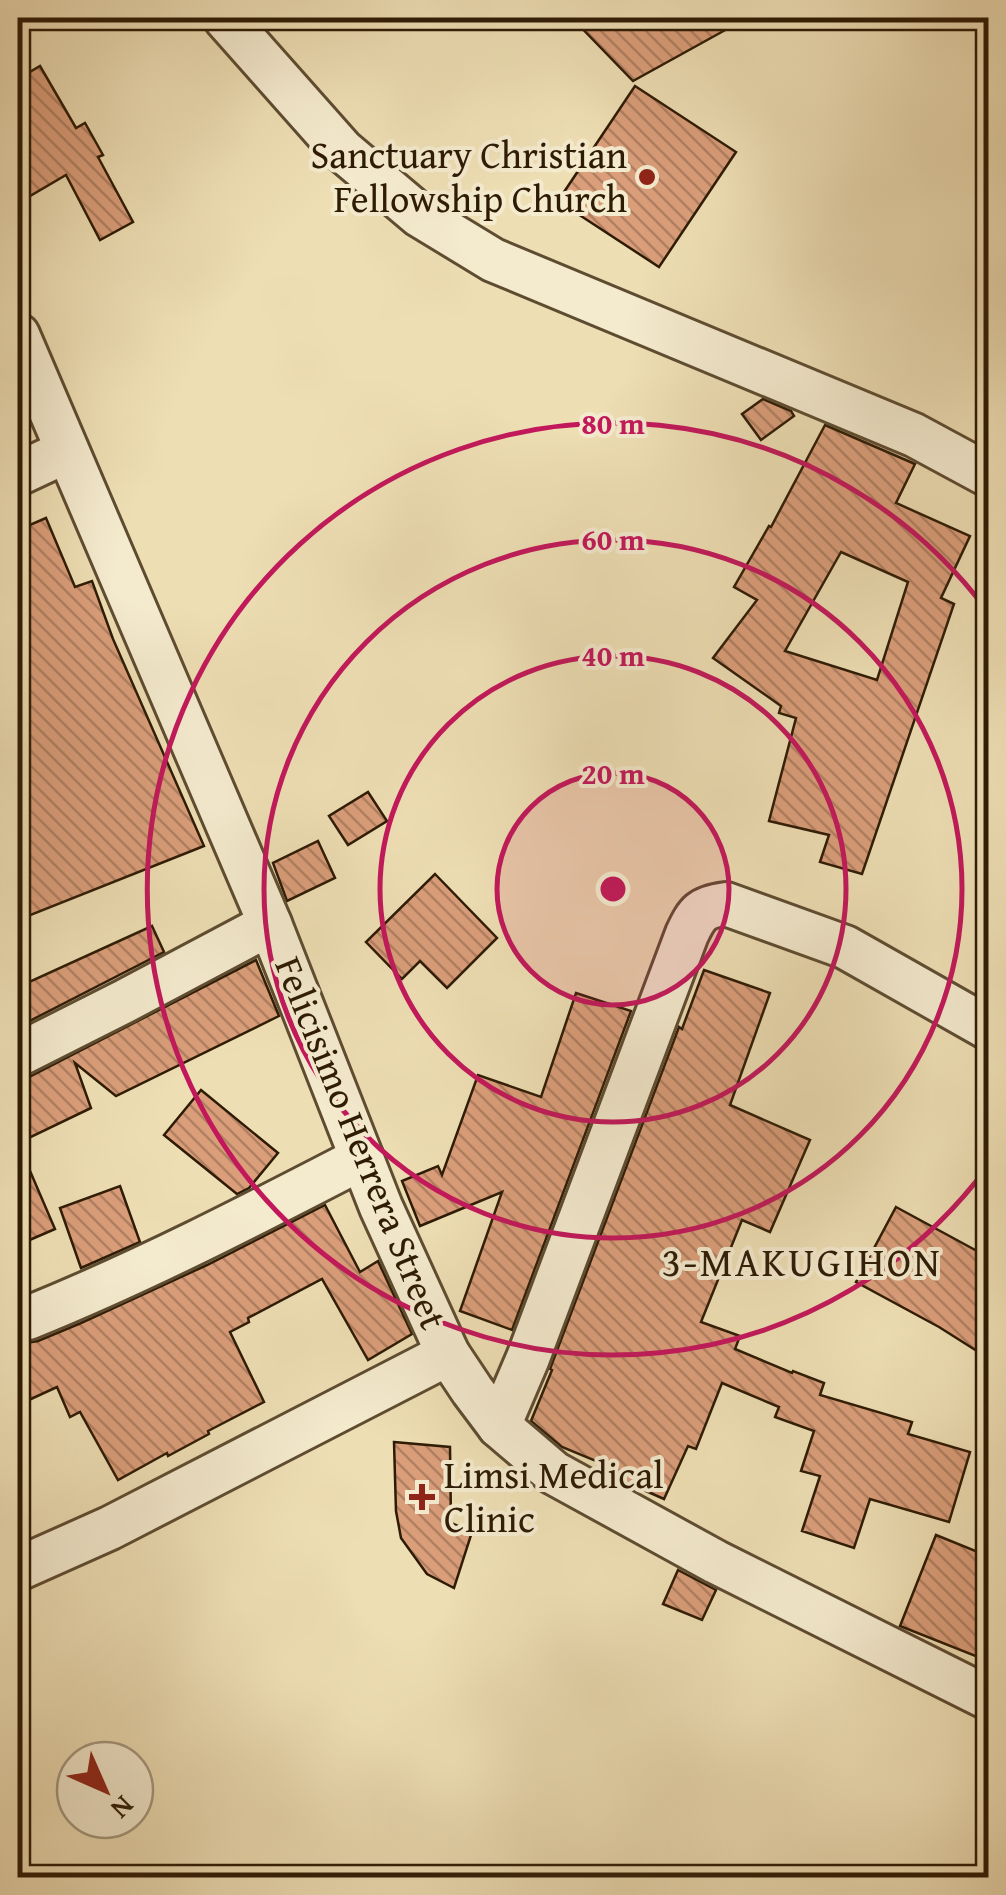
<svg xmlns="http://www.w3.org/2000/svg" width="1006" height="1895" font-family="'Gentium Book Plus',serif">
  <defs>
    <pattern id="building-back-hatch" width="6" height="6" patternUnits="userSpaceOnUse" patternTransform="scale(2.5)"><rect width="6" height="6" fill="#da9e7a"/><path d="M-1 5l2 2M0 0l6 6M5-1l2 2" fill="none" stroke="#b18062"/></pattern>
  </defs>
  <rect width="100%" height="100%" fill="#eedeb4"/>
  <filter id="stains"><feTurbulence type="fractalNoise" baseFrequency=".002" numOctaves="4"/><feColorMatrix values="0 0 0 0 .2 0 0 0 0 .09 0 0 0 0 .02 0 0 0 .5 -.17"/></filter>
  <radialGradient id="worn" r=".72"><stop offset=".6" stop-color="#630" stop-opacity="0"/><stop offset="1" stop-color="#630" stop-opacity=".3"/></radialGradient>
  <g fill="url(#building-back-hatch)" stroke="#2e1b05" stroke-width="2.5" fill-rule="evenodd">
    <polygon points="572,18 747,18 633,81"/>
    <polygon points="40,66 76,128 85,123 103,155 98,157 133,222 100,240 66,175 18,203 18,79"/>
    <polygon points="635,86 736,152 659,267 558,201"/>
    <polygon points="763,399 791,411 794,416 761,440 742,414"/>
    <path d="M 825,425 L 915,464 L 896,503 L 970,536 L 941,598 L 954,604 L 862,874 L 820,862 L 829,835 L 769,821 L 796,718 L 779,713 L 781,706 L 713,658 L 757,600 L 734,587 L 769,526 L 771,527 ZM 841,552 L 908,582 L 877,680 L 785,651 Z"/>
    <polygon points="46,518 75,587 92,581 113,639 204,846 18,920 18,530"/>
    <polygon points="368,792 387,821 348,845 329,816"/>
    <polygon points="318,841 335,878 287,901 273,863"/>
    <polygon points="435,874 497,938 447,988 420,961 402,979 366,942"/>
    <polygon points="152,926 164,952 18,1027 18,987"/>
    <polygon points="256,960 279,1016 116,1096 75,1063 91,1108 18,1143 55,1229 18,1245 18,1080 29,1077"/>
    <polygon points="704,970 770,993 730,1105 810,1140 770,1232 742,1220 701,1322 740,1336 735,1349 792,1373 793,1371 824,1383 820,1395 912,1422 908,1434 970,1452 949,1522 870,1499 854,1548 802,1531 820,1476 801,1471 814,1431 775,1417 779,1407 722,1383 696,1449 688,1446 664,1499 614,1477 618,1470 562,1447 531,1421 552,1370 550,1369 679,1027 682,1029"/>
    <polygon points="576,993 631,1011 512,1330 460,1311 502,1192 420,1226 402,1181 438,1166 442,1175 478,1075 541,1097"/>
    <polygon points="201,1090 278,1153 249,1188 237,1194 164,1135"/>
    <polygon points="120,1186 140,1242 81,1268 60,1208"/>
    <polygon points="325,1205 360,1272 378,1261 412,1334 368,1360 322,1279 248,1318 249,1322 230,1332 264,1402 208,1431 209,1434 168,1456 167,1453 118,1480 80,1412 70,1417 57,1387 18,1405 18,1340 26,1343 38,1341 81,1323 207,1265"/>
    <polygon points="896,1207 988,1257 988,1358 939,1327 856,1282"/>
    <polygon points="394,1442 450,1447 451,1523 472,1532 454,1588 427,1574 401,1538 396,1511"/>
    <polygon points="936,1535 988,1556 988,1661 900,1626"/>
    <polygon points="678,1570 716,1590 702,1620 663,1604"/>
  </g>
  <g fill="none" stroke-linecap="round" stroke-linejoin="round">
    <g stroke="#5e4c31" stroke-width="48">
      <g id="minor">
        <polyline points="225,18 342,150 419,215 493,260 914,435 988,475"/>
        <polyline points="18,335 270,924 381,1207 448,1354 472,1390 499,1426 554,1473 716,1562 988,1698"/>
        <polyline points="18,474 67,451"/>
        <polyline points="18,1055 125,1001 270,924"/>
        <path d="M 28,1318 C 142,1272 252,1215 362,1158"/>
        <path d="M 499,1426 L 528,1358 L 687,934 C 697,913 701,907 726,904 L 845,947 L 988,1028"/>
        <polyline points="18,1569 110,1528 448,1354"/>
      </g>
    </g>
    <use href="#minor" stroke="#f4eace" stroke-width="42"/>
  </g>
  <circle cx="613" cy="889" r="116" fill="#c2185b" fill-opacity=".12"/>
  <g fill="none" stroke="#c2185b" stroke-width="5">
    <circle cx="613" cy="889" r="116"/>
    <circle cx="613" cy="889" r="233"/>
    <circle cx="613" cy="889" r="349"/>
    <path d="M988 1166A466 466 0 1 1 988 612"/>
  </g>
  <g fill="#8f2418" stroke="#f4eace" stroke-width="4">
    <circle cx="647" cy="177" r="10"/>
    <path d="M417 1482h10v10h10v10h-10v10h-10v-10h-10v-10h10z"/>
  </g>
  <g text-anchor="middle" stroke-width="8" stroke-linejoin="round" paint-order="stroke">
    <g font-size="38" fill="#2e1b05" stroke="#f4eace" text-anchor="end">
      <text x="627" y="168">Sanctuary Christian<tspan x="627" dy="44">Fellowship Church</tspan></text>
      <text x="444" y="1488" text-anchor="start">Limsi Medical<tspan x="444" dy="44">Clinic</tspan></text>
    </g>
    <g font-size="38" fill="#2e1b05" stroke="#f4eace">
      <text transform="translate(361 1143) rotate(68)" y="13">Felicisimo Herrera Street</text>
    </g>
    <g font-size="40" letter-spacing="2.5" fill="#2e1b05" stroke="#f4eace">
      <text x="802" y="1276">3-MAKUGIHON</text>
    </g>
  </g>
  <circle cx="613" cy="889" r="15" fill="#c2185b" stroke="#f4eace" stroke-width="5"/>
  <g font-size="30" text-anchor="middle" font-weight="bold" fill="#c2185b" stroke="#f4eace" stroke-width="8" stroke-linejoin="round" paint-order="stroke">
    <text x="613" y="434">80 m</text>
    <text x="613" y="550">60 m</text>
    <text x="613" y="666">40 m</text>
    <text x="613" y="784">20 m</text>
  </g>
  <rect width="1006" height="1895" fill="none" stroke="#eedeb4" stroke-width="60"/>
  <rect x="20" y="20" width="966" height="1855" fill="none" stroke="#2e1b05" stroke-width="5"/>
  <rect x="30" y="30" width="946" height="1835" fill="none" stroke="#2e1b05" stroke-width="2.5"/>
  <g transform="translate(105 1790) rotate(135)"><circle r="48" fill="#f4eace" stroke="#a5977e" stroke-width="2.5"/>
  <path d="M0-8L18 38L0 25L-18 38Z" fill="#8f2418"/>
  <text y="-15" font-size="28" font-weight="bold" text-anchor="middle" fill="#2e1b05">N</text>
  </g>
  <rect width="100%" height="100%" filter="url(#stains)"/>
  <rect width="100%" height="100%" fill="url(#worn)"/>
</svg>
